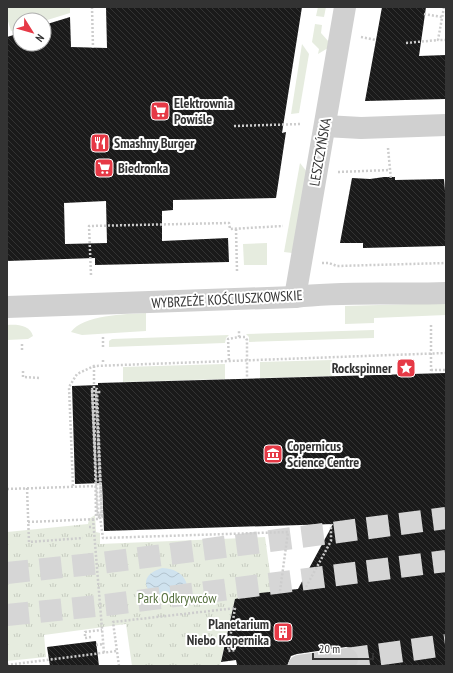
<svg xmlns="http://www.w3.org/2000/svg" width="453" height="673" font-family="'PT Sans Narrow',sans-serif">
  <defs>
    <pattern id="park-tufts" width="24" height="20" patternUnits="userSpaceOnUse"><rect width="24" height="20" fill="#e6ecdf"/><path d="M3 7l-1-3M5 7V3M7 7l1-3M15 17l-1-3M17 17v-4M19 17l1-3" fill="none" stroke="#c6cbc0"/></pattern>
    <pattern id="water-waves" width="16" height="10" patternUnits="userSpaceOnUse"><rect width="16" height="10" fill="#cfe2ee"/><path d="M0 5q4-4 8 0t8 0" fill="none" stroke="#b2c2cd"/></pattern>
    <pattern id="building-back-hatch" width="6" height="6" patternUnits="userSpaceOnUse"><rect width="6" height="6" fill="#1a1a1a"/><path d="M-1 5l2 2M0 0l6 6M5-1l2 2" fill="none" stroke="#333"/></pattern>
  </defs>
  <rect width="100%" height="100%" fill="#fff"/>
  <g fill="#e6ecdf">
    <polygon points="7,7 70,7 70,13 44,21 20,20 20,28 11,31 7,18"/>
    <polygon points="318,7 326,7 324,17 316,16"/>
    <polygon points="315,24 322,25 321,33 329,42 328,48 318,54 319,49 312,42"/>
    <polygon points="302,44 309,54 299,113 291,114"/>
    <polygon points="300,163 307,172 292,253 284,252"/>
    <polygon points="267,243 267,265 244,265 243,244"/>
    <polygon points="446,303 446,315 374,318 374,323 345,324 345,306"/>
    <path d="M 146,313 L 146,331 L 82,335 L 71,332 C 83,315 125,314 146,313 Z"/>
    <path d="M 7,325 C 17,324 30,325 33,336 L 28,339 L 7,340 Z"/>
    <polygon points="374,330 374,338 249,342 249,337 246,334"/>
    <polygon points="229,335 226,338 225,343 109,347 109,341 112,339"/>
    <polygon points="332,360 332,376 260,378 260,362"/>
    <polygon points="225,364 225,379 123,382 123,367"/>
  </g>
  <polygon fill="url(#park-tufts)" points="95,515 96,532 100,533 100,544 265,537 273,595 234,604 220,665 132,666 126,624 44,635 46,657 7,661 7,532 88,524 89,519"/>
  <path fill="url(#water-waves)" d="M 162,568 C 176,569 186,574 188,590 C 172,619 120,581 162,568 Z"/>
  <g fill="url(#building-back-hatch)" fill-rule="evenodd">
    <path d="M 106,7 L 302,7 L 282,133 L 286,132 L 276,198 L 173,200 L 173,210 L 162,211 L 162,241 L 228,238 L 229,262 L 95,265 L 95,258 L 7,261 L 7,37 L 20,33 L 20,44 L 44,44 L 44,25 L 70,17 L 71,47 L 107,48 ZM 106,201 L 107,243 L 65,244 L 64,203 Z"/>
    <polygon points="382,7 426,7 419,56 446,55 446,99 365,101"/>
    <polygon points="384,177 395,177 395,180 444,179 446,203 445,246 363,248 363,243 340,243 352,178 370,179"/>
    <polygon points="446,373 446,666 357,666 359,658 357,652 352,648 346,647 297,654 291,656 287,666 237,665 236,660 221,662 235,599 260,593 298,589 333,524 104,531 102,483 75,484 72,386 98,385 98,383"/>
    <polygon points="96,641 99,666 50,666 47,647"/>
  </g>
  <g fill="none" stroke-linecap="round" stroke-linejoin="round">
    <polyline stroke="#d6d6d6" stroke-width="22" stroke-dasharray="22 11" stroke-linecap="butt" points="347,659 446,645"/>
    <g stroke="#d6d6d6" stroke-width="22" stroke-dasharray="22 11" stroke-linecap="butt">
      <polyline points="7,573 101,563 446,518"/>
      <polyline points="7,615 106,605 446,561"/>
    </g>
    <g stroke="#cdcdcd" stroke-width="2.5" stroke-dasharray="2 2" stroke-linecap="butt">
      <polyline points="92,7 93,48"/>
      <polyline points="444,7 438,40 446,40"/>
      <polyline points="424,14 442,17"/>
      <polyline points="361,37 376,40"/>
      <polyline points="406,43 438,40"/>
      <polyline points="234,126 301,124"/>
      <polyline points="388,148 391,180"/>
      <polyline points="338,172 390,170"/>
      <polyline points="236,229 237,271"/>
      <polyline points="322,263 329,263 337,266 446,263"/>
      <polyline points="91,275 89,226 229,223 230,229 283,226"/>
      <polyline points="431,325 431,373"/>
      <polyline points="103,337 103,347"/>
      <polyline points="239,337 245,337 247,340 247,379"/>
      <polyline points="22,344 22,351"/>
      <polyline points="103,360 103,364"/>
      <polyline points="229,360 228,339 239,337 239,331"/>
      <polyline points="94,366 94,385 96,516 102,516 96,391 92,391 97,517 102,517 97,389 92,389 98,515 101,515 96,392 101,392"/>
      <polyline points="431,370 446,370"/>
      <polyline points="23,371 23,377 40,378"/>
      <polyline points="73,486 69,387 77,374 94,366 446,353"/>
      <polyline points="27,488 29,542 83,538"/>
      <polyline points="7,489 97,486"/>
      <polyline points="100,517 103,538 288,532 280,591"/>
      <polyline points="93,519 104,653"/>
      <polyline points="28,522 98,519"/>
      <polyline points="89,527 93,527"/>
      <polyline points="306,587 331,541 331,524"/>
      <polyline points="235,608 228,651 236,650"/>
      <polyline points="91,637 85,638 85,632 102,630"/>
      <polyline points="96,645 103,644"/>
      <polyline points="7,665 117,651"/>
      <polyline points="119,666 113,622 236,608"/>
    </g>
    <g stroke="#d0d0d0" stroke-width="22">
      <polyline points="325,126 361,128 446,125"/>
      <polyline points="295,297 345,7"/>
      <path d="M 7,307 L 295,297 C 345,291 395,295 446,293"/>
      <polyline points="299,666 347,659"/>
    </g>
  </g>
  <defs>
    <g id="supermarket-square" transform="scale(1)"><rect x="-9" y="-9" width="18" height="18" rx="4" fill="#e63946" stroke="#fff"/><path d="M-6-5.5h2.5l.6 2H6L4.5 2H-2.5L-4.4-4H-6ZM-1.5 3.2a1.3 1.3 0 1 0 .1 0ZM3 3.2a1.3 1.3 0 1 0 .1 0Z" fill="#fff"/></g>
    <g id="restaurant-square" transform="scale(1)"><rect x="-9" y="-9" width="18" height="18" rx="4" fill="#e63946" stroke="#fff"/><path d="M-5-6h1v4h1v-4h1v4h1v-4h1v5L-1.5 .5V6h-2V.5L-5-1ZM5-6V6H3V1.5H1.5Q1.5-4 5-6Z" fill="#fff"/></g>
    <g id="sight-square" transform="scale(1)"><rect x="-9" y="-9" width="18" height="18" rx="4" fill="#e63946" stroke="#fff"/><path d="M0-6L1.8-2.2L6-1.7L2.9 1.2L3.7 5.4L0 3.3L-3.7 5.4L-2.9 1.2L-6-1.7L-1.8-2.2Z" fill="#fff"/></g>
    <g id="museum-square" transform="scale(1)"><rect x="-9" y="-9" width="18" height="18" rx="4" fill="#e63946" stroke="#fff"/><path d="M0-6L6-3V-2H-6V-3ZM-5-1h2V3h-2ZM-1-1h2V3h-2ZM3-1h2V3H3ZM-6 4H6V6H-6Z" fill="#fff"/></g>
    <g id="building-square" transform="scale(1)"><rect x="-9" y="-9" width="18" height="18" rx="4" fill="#e63946" stroke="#fff"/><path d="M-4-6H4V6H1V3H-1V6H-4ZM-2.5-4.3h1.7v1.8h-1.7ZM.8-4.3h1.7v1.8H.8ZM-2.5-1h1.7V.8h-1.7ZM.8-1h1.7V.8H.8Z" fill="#fff"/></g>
  </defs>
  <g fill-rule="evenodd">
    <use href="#supermarket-square" x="160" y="111"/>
    <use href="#restaurant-square" x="100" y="143"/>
    <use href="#supermarket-square" x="104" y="168"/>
    <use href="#sight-square" x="406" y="368"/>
    <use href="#museum-square" x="273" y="454"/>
    <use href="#building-square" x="283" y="632"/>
  </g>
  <g text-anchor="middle" stroke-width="4" stroke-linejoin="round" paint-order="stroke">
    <g font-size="14" font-weight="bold" fill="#333" stroke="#fff" text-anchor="start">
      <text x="174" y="108">Elektrownia<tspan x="174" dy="16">Powiśle</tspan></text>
      <text x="114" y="148">Smashny Burger</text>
      <text x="118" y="173">Biedronka</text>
      <text x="392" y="373" text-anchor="end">Rockspinner</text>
      <text x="287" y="451">Copernicus<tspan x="287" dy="16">Science Centre</tspan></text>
      <text x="269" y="629" text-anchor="end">Planetarium<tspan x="269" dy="16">Niebo Kopernika</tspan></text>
    </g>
    <g font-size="14" fill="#333" stroke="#fff">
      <text transform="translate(320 152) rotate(-80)" y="5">LESZCZYŃSKA</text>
      <text transform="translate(227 299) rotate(-3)" y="5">WYBRZEŻE KOŚCIUSZKOWSKIE</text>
    </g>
    <g font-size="14" fill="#56703f" stroke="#fff">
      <text x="177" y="603">Park Odkrywców</text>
    </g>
  </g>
  <rect width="453" height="673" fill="none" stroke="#333333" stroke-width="16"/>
  <g transform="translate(32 32) rotate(127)"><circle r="19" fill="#ffffff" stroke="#adadad"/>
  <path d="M0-3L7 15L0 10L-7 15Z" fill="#e63946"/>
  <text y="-6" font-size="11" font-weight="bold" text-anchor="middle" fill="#333333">N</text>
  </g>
  <path d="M313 653v6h60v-6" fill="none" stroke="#333333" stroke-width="2"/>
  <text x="319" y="653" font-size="12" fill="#333333" stroke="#ffffff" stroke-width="3" paint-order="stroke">20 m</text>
</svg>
